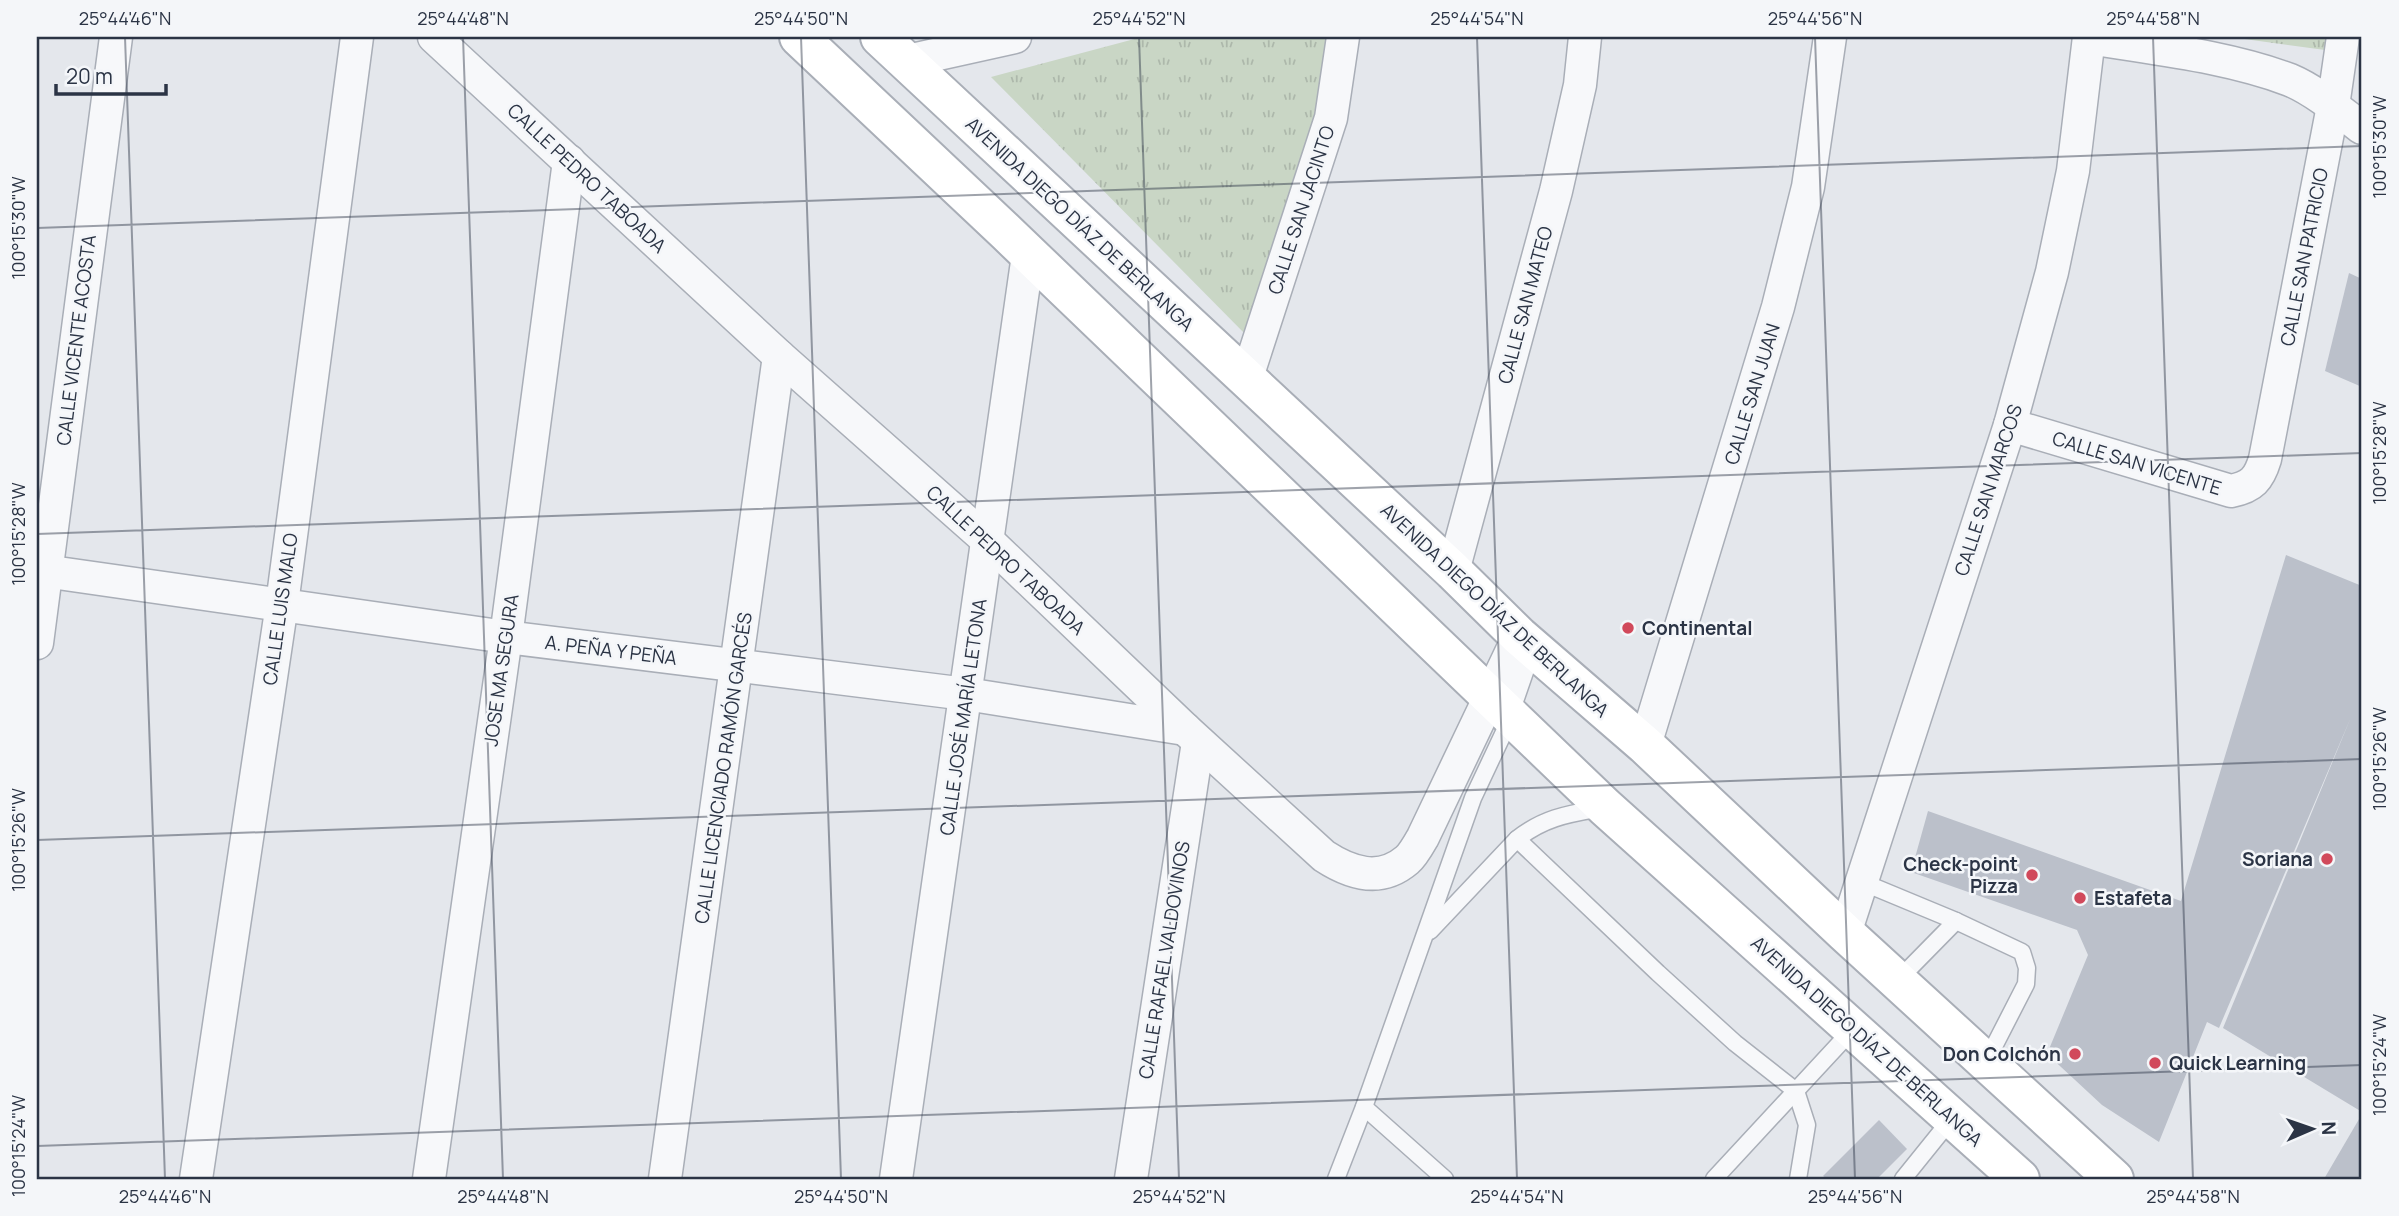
<svg xmlns="http://www.w3.org/2000/svg" width="2399" height="1216" font-family="Manrope,sans-serif">
  <defs>
    <pattern id="park-tufts" width="24" height="20" patternUnits="userSpaceOnUse" patternTransform="scale(1.75)"><rect width="24" height="20" fill="#c9d6c5"/><path d="M3 7l-1-3M5 7V3M7 7l1-3M15 17l-1-3M17 17v-4M19 17l1-3" fill="none" stroke="#adb8ab"/></pattern>
  </defs>
  <rect width="100%" height="100%" fill="#e4e7ec"/>
  <g fill="url(#park-tufts)">
    <polygon points="1142,37 1332,37 1330,90 1252,341 991,77"/>
    <polygon points="2230,37 2327,37 2325,50"/>
  </g>
  <g fill="#bbc0ca">
    <polygon points="2349,273 2362,279 2362,387 2325,371"/>
    <polygon points="2286,555 2362,586 2362,1112 2223,1028 2351,717 2219,1028 2207,1022 2159,1142 2102,1105 2047,1054 2088,955 2077,930 1911,872 1928,811 2181,901"/>
    <polygon points="2362,1114 2362,1179 2324,1179"/>
    <polygon points="1879,1120 1907,1149 1877,1179 1827,1179 1823,1176"/>
  </g>
  <g fill="none" stroke-linecap="round" stroke-linejoin="round">
    <g stroke="#a9aeb7" stroke-width="19">
      <g id="lane">
        <polyline points="1517,839 1658,973 1735,1043 1796,1091 1807,1125 1798,1179"/>
        <polyline points="1862,882 1956,921 2022,952 2027,968 2026,984 1986,1062"/>
        <path d="M 1430,931 L 1517,839 C 1545,817 1569,814 1602,808"/>
        <polyline points="1897,981 1956,921"/>
        <polyline points="1364,1107 1445,1179"/>
        <polyline points="1336,1179 1364,1107 1473,798 1505,730 1533,649"/>
        <polyline points="1714,1179 1854,1028"/>
        <polyline points="1903,1179 1953,1117"/>
      </g>
    </g>
    <g stroke="#a9aeb7" stroke-width="35">
      <g id="street">
        <path d="M 434,37 L 779,356 L 987,540 L 1185,729 L 1324,856 C 1350,873 1380,883 1407,860 C 1413,855 1419,844 1423,837 L 1519,636"/>
        <path d="M 2089,38 C 2155,49 2226,56 2290,80 C 2314,90 2341,112 2362,128"/>
        <polyline points="907,61 1015,37"/>
        <polyline points="1246,380 1331,118 1343,37"/>
        <path d="M 2010,425 L 2231,491 C 2252,487 2259,479 2265,459 L 2333,106 L 2343,37"/>
        <polyline points="37,570 506,637 966,694 1185,729"/>
        <polyline points="1453,571 1556,191 1580,85 1585,37"/>
        <polyline points="37,643 116,37"/>
        <polyline points="1645,745 1778,307 1808,187 1830,37"/>
        <polyline points="1845,933 2010,425 2052,272 2073,171 2089,37"/>
        <polyline points="196,1179 282,604 357,37"/>
        <polyline points="429,1179 506,637 569,161"/>
        <polyline points="665,1179 779,356"/>
        <polyline points="896,1179 1028,255"/>
        <polyline points="1131,1179 1198,742"/>
      </g>
    </g>
    <g stroke="#a9aeb7" stroke-width="42">
      <g id="secondary">
        <polyline points="799,37 1006,232 1605,807 2020,1179"/>
        <polyline points="880,37 1453,571 1519,636 1645,745 1845,933 2114,1179"/>
      </g>
    </g>
    <use href="#lane" stroke="#f7f8fa" stroke-width="16"/>
    <use href="#street" stroke="#f7f8fa" stroke-width="32"/>
    <use href="#secondary" stroke="#fff" stroke-width="38"/>
  </g>
  <path fill="none" stroke="#2b3445" stroke-width="2" stroke-opacity="0.45" d="M 125,37 L 165,1179M 463,37 L 503,1179M 801,37 L 841,1179M 1139,37 L 1179,1179M 1477,37 L 1517,1179M 1815,37 L 1855,1179M 2153,37 L 2193,1179M 37,228 L 2362,146M 37,534 L 2362,453M 37,840 L 2362,759M 37,1146 L 2362,1065"/>
  <g fill="#d1495b" stroke="#f4f6f9" stroke-width="2.5">
    <circle cx="1628" cy="628" r="7"/>
    <circle cx="2327" cy="859" r="7"/>
    <circle cx="2032" cy="875" r="7"/>
    <circle cx="2080" cy="898" r="7"/>
    <circle cx="2075" cy="1054" r="7"/>
    <circle cx="2155" cy="1063" r="7"/>
  </g>
  <g text-anchor="middle" stroke-width="5" stroke-linejoin="round" paint-order="stroke">
    <g font-size="19" fill="#2b3445" stroke="#f4f6f9">
      <text transform="translate(587 178) rotate(43)" y="7">CALLE PEDRO TABOADA</text>
      <text transform="translate(1301 210) rotate(-72)" y="7">CALLE SAN JACINTO</text>
      <text transform="translate(1080 224) rotate(43)" y="7">AVENIDA DIEGO DÍAZ DE BERLANGA</text>
      <text transform="translate(2304 257) rotate(-79)" y="7">CALLE SAN PATRICIO</text>
      <text transform="translate(1525 305) rotate(-75)" y="7">CALLE SAN MATEO</text>
      <text transform="translate(76 340) rotate(-83)" y="7">CALLE VICENTE ACOSTA</text>
      <text transform="translate(1752 394) rotate(-73)" y="7">CALLE SAN JUAN</text>
      <text transform="translate(2137 463) rotate(17)" y="7">CALLE SAN VICENTE</text>
      <text transform="translate(1988 490) rotate(-72)" y="7">CALLE SAN MARCOS</text>
      <text transform="translate(1006 560) rotate(43)" y="7">CALLE PEDRO TABOADA</text>
      <text transform="translate(280 609) rotate(-82)" y="7">CALLE LUIS MALO</text>
      <text transform="translate(1495 610) rotate(43)" y="7">AVENIDA DIEGO DÍAZ DE BERLANGA</text>
      <text transform="translate(611 650) rotate(7)" y="7">A. PEÑA Y PEÑA</text>
      <text transform="translate(501 670) rotate(-82)" y="7">JOSE MA SEGURA</text>
      <text transform="translate(963 717) rotate(-82)" y="7">CALLE JOSÉ MARÍA LETONA</text>
      <text transform="translate(723 768) rotate(-82)" y="7">CALLE LICENCIADO RAMÓN GARCÉS</text>
      <text transform="translate(1164 960) rotate(-81)" y="7">CALLE RAFAEL VALDOVINOS</text>
      <text transform="translate(1867 1041) rotate(42)" y="7">AVENIDA DIEGO DÍAZ DE BERLANGA</text>
    </g>
    <g font-size="19" font-weight="bold" fill="#2b3445" stroke="#f4f6f9" text-anchor="start">
      <text x="1642" y="635">Continental</text>
      <text x="2313" y="866" text-anchor="end">Soriana</text>
      <text x="2018" y="871" text-anchor="end">Check-point<tspan x="2018" dy="22">Pizza</tspan></text>
      <text x="2094" y="905">Estafeta</text>
      <text x="2061" y="1061" text-anchor="end">Don Colchón</text>
      <text x="2169" y="1070">Quick Learning</text>
    </g>
  </g>
  <rect width="2399" height="1216" fill="none" stroke="#f4f6f9" stroke-width="77"/>
  <g transform="translate(2312 1129) rotate(88)" stroke="#f4f6f9" stroke-width="5" paint-order="stroke">
  <path d="M0-5L12 26L0 18L-12 26Z" fill="#2b3445"/>
  <text y="-10" font-size="19" font-weight="bold" text-anchor="middle" fill="#2b3445">N</text>
  </g>
  <path d="M56 84v10h110v-10" fill="none" stroke="#2b3445" stroke-width="3.5"/>
  <text x="66" y="84" font-size="21" fill="#2b3445" stroke="#f4f6f9" stroke-width="5" paint-order="stroke">20 m</text>
  <rect x="38" y="38" width="2322" height="1140" fill="none" stroke="#2b3445" stroke-width="2.5"/>
  <g font-size="18" text-anchor="middle" fill="#2b3445">
    <text x="125" y="25">25°44'46"N</text>
    <text x="463" y="25">25°44'48"N</text>
    <text x="801" y="25">25°44'50"N</text>
    <text x="1139" y="25">25°44'52"N</text>
    <text x="1477" y="25">25°44'54"N</text>
    <text x="1815" y="25">25°44'56"N</text>
    <text x="2153" y="25">25°44'58"N</text>
    <text transform="translate(2380 147) rotate(-90)" y="6">100°15'30"W</text>
    <text transform="translate(19 228) rotate(-90)" y="6">100°15'30"W</text>
    <text transform="translate(2380 453) rotate(-90)" y="6">100°15'28"W</text>
    <text transform="translate(19 534) rotate(-90)" y="6">100°15'28"W</text>
    <text transform="translate(2380 759) rotate(-90)" y="6">100°15'26"W</text>
    <text transform="translate(19 840) rotate(-90)" y="6">100°15'26"W</text>
    <text transform="translate(2380 1065) rotate(-90)" y="6">100°15'24"W</text>
    <text transform="translate(19 1146) rotate(-90)" y="6">100°15'24"W</text>
    <text x="165" y="1203">25°44'46"N</text>
    <text x="503" y="1203">25°44'48"N</text>
    <text x="841" y="1203">25°44'50"N</text>
    <text x="1179" y="1203">25°44'52"N</text>
    <text x="1517" y="1203">25°44'54"N</text>
    <text x="1855" y="1203">25°44'56"N</text>
    <text x="2193" y="1203">25°44'58"N</text>
  </g>
</svg>
